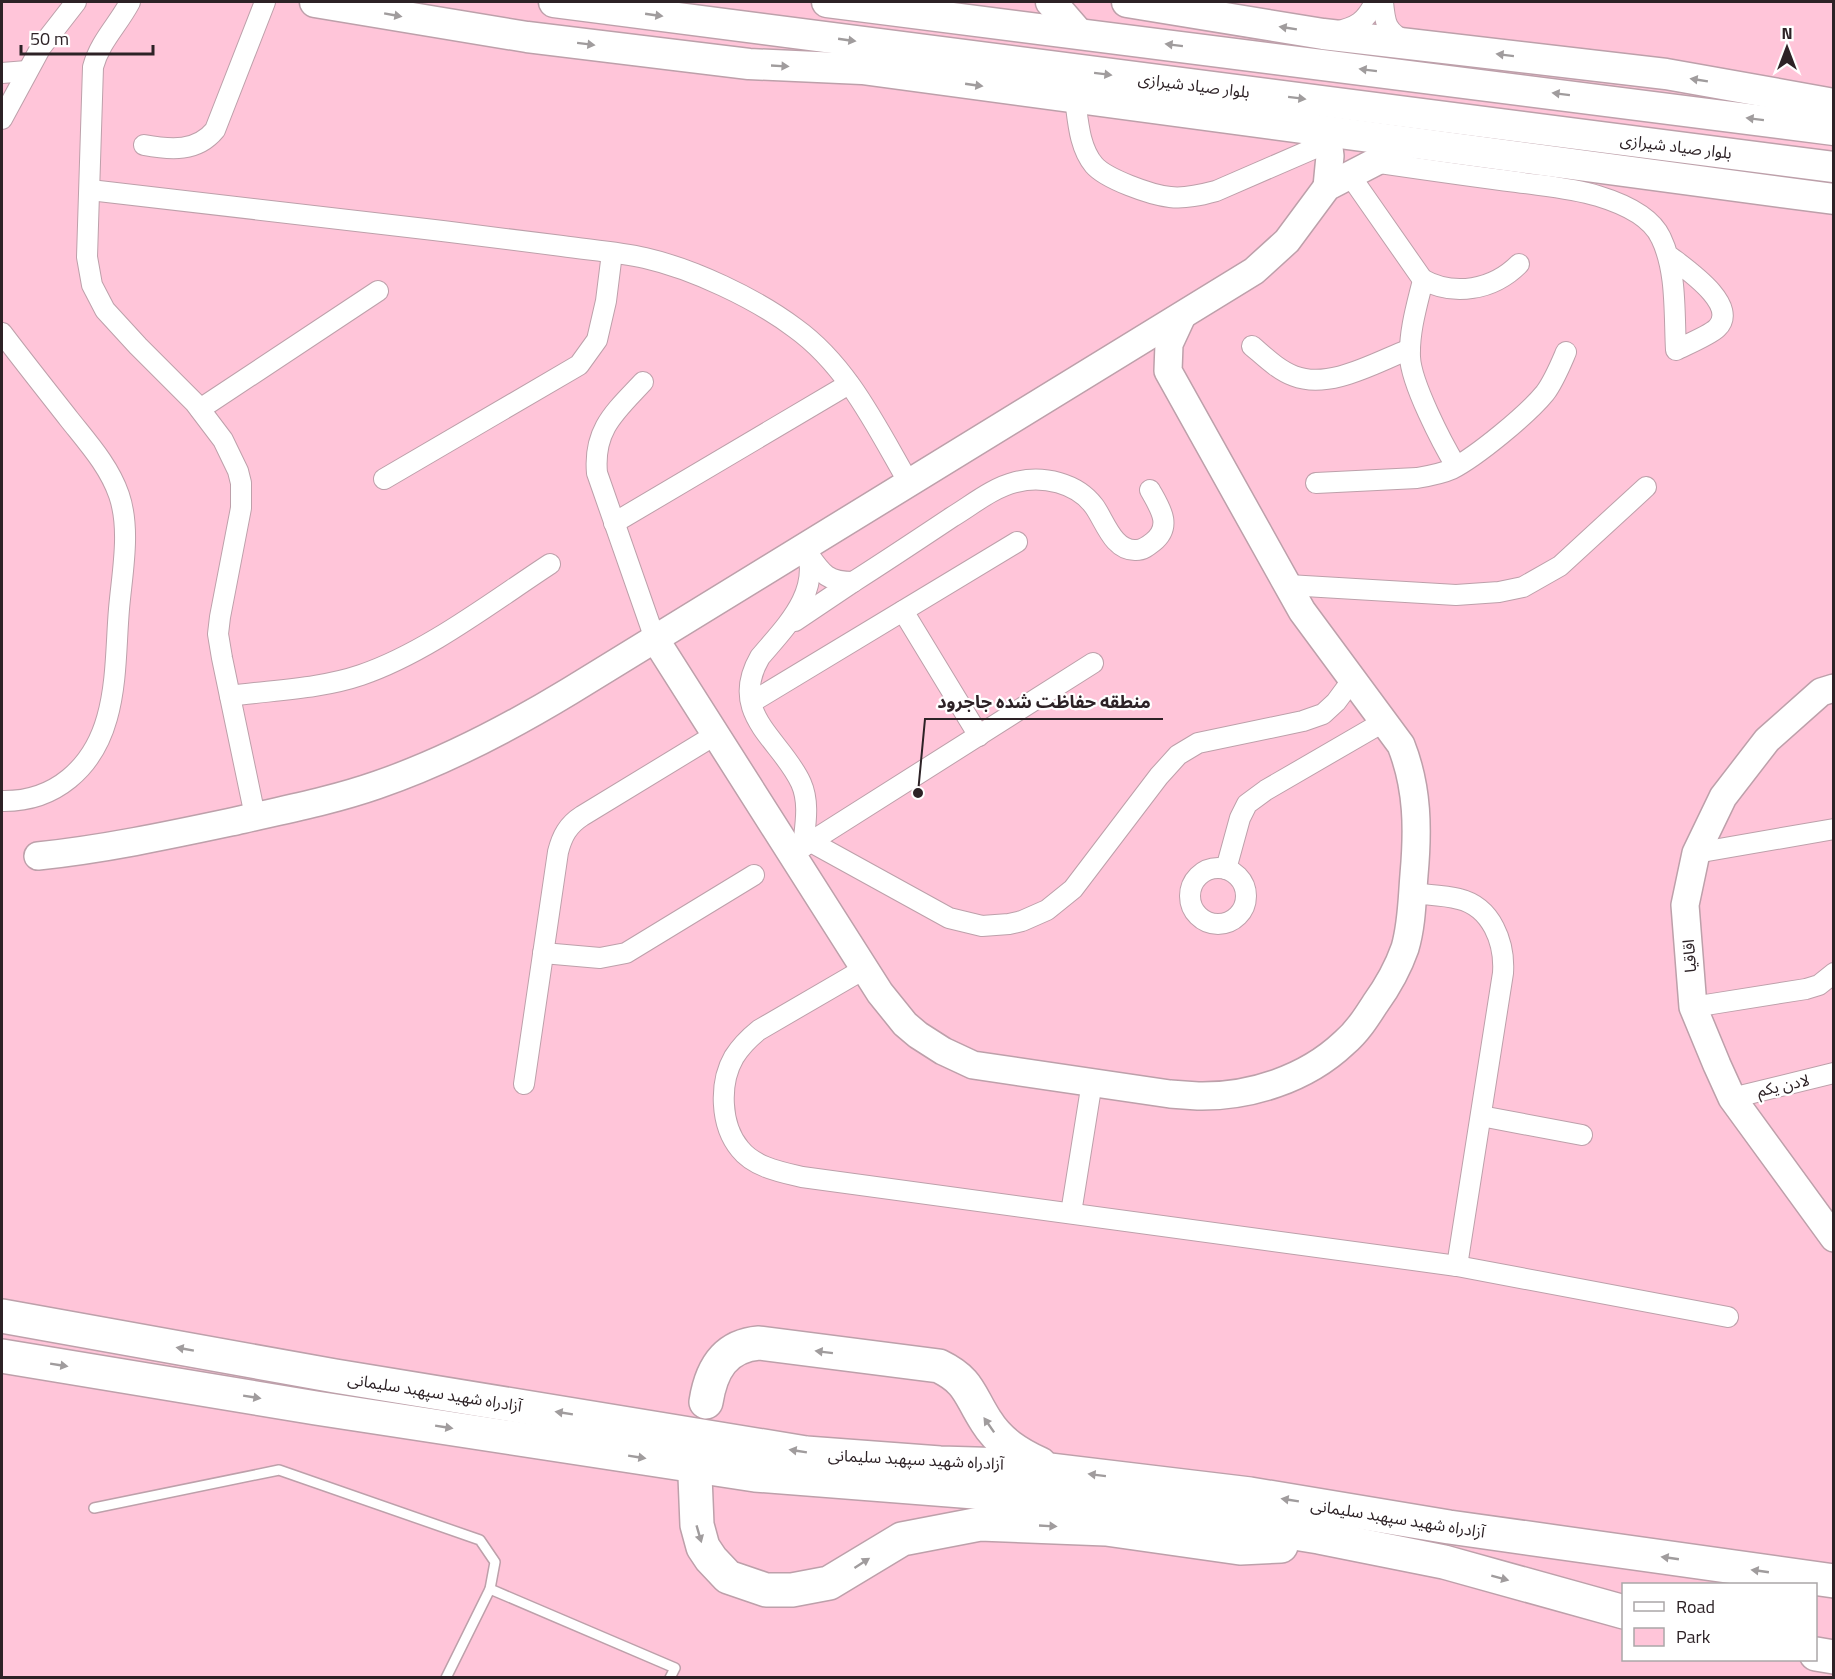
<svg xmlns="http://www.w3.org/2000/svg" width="1835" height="1679" font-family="'Titillium Web','Noto Sans Arabic',sans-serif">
  <rect width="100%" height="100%" fill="#fbfbfb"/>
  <path fill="#ffc5d9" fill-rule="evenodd" d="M 2,2 L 1833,2 L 1833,1677 L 2,1678 ZM 1624,1584 L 1816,1584 L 1816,1660 L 1624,1660 Z"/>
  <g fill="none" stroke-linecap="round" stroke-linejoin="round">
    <g stroke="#bda0aa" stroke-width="12">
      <g id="lane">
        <polyline points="94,1508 279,1470 480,1540 495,1562 490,1589 446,1678"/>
        <polyline points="490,1589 675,1668 670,1678"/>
      </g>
    </g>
    <g stroke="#bda0aa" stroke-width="22">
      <g id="street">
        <path d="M 130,2 C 118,25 100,41 93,67 L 87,257 L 92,285 L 105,310 L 138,346 L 195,403 L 223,440 L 238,471 L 241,483 L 241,508 L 220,617 L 218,634 L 222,658 L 255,816"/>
        <path d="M 1383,2 C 1385,24 1386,31 1406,42"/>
        <path d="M 1335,32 C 1357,27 1365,22 1375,2"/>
        <polyline points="2,73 27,71"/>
        <path d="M 1075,99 C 1078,120 1079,147 1094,165 C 1106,179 1151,195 1170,197 C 1185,199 1201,195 1216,191 L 1329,142"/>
        <polyline points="2,119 41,47 76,2"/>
        <path d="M 144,145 C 171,150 197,152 215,130 L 265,2"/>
        <path d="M 1373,162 C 1421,169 1469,176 1517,182 C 1544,186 1572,188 1598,196 C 1621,203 1651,216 1661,238 C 1677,271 1674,314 1676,350 C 1686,345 1710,335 1717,328 C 1741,305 1683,267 1668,255"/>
        <path d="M 1349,174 L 1423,280 C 1417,305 1409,331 1410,357 C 1411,383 1442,443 1456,466"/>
        <path d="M 90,190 C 205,203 320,216 434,230 C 477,235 520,241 562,246 C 590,250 618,252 645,258 C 693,269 755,298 795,328 C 848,366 877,428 909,483"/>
        <path d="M 1422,279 C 1454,297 1493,290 1519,264"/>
        <path d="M 2,333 C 24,362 47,391 69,419 C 88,443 109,466 119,495 C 131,530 122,573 119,609 C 116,644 117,683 107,718 C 93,768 55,802 2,801"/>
        <path d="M 1252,346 C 1265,357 1278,370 1294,376 C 1330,390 1376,362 1410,349"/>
        <path d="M 643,382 C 616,411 593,429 597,473 L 655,639"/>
        <polyline points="200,409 378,291"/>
        <polyline points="384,479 579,365 597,340 606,301 612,253"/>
        <path d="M 1316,483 L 1417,478 C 1429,476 1441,474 1452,469 C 1477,456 1527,415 1545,393 C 1554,381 1560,366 1566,352"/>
        <polyline points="614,523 849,384"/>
        <path d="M 853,582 C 886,561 919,539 952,517 C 972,505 992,488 1016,482 C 1043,475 1077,483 1094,506 C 1105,521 1113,551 1136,550 C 1143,550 1148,546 1153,542 C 1173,526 1160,508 1150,490"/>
        <polyline points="1288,585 1456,595 1499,592 1523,587 1560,566 1646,487"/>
        <polyline points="903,611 979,736"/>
        <path d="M 795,621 L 853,582 C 828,582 822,574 809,555"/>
        <path d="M 230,696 C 273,690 320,689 361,675 C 426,653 492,602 550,564"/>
        <polyline points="752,702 1017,542"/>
        <polyline points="811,842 949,918 982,926 1009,924 1022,921 1047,910 1073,889 1159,776 1178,755 1198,743 1303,721 1323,714 1336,702 1353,679"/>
        <path d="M 803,847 C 805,826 810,803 801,783 C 781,739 727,714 760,657 C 787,625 822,592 806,546"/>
        <polyline points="801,848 1093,663"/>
        <polyline points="1696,853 1834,829"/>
        <circle cx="1218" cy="896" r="28"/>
        <polyline points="1226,869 1240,818 1247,804 1266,790 1385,721"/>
        <path d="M 1412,893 C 1427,895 1444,895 1459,899 C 1492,907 1505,943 1503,973 L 1457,1266"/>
        <polyline points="543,953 600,958 626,953 754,875"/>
        <path d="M 864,969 L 759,1030 C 749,1038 741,1046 734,1057 C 719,1083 720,1125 740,1149 C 754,1167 781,1172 802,1177 L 1457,1266 L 1728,1317"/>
        <polyline points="1693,1007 1806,989 1819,985 1834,973"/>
        <path d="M 524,1084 L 558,852 C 562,836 568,825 582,816 L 715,735"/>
        <polyline points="1732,1098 1834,1073"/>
        <polyline points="1481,1116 1582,1135"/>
        <polyline points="1071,1213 1092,1082"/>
      </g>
    </g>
    <g stroke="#bda0aa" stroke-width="30">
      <g id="secondary">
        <polyline points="1327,187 1330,156 1327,131"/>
        <path d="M 655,639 L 880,993 L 905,1024 L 918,1035 L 943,1051 L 973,1065 L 1170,1094 L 1198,1096 C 1250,1097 1306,1079 1344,1043 C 1357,1032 1366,1018 1375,1004 C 1388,986 1398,968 1405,948 C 1412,924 1412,899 1414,875 C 1418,830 1418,788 1401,745 L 1302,611 L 1168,371 L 1169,344 L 1182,316"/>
        <polyline points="1834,688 1821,692 1767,740 1723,797 1696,853 1685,905 1693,1007 1717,1065 1732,1098 1834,1238"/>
        <path d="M 38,856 C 105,849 170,835 236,821 C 283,810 331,801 377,785 C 444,762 509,728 570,691 L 1254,271 L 1287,241 L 1327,187 L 1410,144"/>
      </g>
    </g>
    <g stroke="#bda0aa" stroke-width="33">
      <g id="primary">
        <polyline points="315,2 527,37 749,64 862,69 1834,199"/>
        <polyline points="554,2 1834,167"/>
        <polyline points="827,2 1834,130"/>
        <polyline points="1051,2 1078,33"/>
        <polyline points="1127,2 1323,34 1666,74 1834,104"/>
      </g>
    </g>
    <g stroke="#bda0aa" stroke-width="36">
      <g id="highway">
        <polyline points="2,1316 335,1376 806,1453 940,1463 1009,1465 1250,1494 1449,1527 1834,1581"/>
        <polyline points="2,1356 316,1408 755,1475 1103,1502 1319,1537 1444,1562 1624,1612"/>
        <path d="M 706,1402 C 711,1370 724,1346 759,1343 L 939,1366 C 970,1381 969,1395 986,1421 C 999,1442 1018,1454 1040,1464"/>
        <polyline points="695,1476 697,1525 703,1547 711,1559 728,1577 766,1590 792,1590 829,1583 902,1539 980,1524 1106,1529 1240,1548 1281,1546"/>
        <polyline points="1816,1654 1834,1657"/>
      </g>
    </g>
    <use href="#lane" stroke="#fff" stroke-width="9"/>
    <use href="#street" stroke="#fff" stroke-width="20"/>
    <use href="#secondary" stroke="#fff" stroke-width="27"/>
    <use href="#primary" stroke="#fff" stroke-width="30"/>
    <use href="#highway" stroke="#fff" stroke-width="33"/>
  </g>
  <defs><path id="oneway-solid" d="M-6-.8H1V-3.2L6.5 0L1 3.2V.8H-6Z" transform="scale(1.5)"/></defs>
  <g fill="#a09c9d">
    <use href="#oneway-solid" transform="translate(393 15) rotate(10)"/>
    <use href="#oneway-solid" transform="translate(654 15) rotate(8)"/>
    <use href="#oneway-solid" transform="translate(1288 28) rotate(-171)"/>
    <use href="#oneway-solid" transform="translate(847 40) rotate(8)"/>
    <use href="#oneway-solid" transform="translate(586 44) rotate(7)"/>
    <use href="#oneway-solid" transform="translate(1174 45) rotate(-173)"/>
    <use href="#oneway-solid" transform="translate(1505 55) rotate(-173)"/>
    <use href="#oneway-solid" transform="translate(780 66) rotate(3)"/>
    <use href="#oneway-solid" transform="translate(1368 70) rotate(-173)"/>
    <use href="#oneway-solid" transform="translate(1103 74) rotate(7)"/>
    <use href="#oneway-solid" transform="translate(1699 80) rotate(-171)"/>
    <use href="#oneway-solid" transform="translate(974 85) rotate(8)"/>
    <use href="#oneway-solid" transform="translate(1561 94) rotate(-173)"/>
    <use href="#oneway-solid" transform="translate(1297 98) rotate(7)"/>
    <use href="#oneway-solid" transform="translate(1755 119) rotate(-173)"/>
    <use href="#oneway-solid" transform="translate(185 1349) rotate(-170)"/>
    <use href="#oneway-solid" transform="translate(824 1352) rotate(-173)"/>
    <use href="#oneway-solid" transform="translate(59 1365) rotate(9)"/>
    <use href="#oneway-solid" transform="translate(252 1397) rotate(9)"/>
    <use href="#oneway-solid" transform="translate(564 1413) rotate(-171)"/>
    <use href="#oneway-solid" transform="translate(989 1425) rotate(-125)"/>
    <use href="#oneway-solid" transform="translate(444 1427) rotate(9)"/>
    <use href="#oneway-solid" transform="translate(798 1451) rotate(-171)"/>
    <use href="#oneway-solid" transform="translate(637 1457) rotate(9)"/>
    <use href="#oneway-solid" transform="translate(1097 1475) rotate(-173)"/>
    <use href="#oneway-solid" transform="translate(1290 1500) rotate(-171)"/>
    <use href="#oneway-solid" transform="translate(1048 1526) rotate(3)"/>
    <use href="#oneway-solid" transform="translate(699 1534) rotate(74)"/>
    <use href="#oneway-solid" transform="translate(1670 1558) rotate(-172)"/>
    <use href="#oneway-solid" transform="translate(862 1563) rotate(-33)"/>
    <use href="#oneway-solid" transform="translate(1760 1571) rotate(-172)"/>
    <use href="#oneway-solid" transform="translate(1500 1578) rotate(15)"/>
  </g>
  <g text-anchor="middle" stroke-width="4.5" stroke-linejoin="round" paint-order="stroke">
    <g font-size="16" fill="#2d2226" stroke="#fff">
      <text transform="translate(1194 85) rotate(7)" y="6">بلوار صیاد شیرازی</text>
      <text transform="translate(1676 146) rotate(7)" y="6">بلوار صیاد شیرازی</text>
      <text transform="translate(1689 956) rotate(-94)" y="6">اقاقیا</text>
      <text transform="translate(1783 1085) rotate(-13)" y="6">لادن یکم</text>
      <text transform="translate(435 1392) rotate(9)" y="6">آزادراه شهید سپهبد سلیمانی</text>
      <text transform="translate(916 1459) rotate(3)" y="6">آزادراه شهید سپهبد سلیمانی</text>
      <text transform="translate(1398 1518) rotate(9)" y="6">آزادراه شهید سپهبد سلیمانی</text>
    </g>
  </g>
  <path fill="none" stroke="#2d2226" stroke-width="2" d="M918 793L925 719H1163"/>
  <circle fill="#2d2226" stroke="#fff" stroke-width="2" cx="918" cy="793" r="6"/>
  <g font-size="18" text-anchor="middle" font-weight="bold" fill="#2d2226" stroke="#fff" stroke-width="4.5" stroke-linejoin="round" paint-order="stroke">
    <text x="1044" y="708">منطقه حفاظت شده جاجرود</text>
  </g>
  <rect width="1835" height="1679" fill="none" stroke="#2d2226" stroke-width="6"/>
  <rect x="1622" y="1583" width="195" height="78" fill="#ffffff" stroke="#aba7a8" stroke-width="1.5"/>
  <rect x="1634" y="1602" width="30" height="9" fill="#ffffff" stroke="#aba7a8" stroke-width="1.5"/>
  <text x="1676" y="1613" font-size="18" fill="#2d2226">Road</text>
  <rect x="1634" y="1628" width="30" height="18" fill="#ffc5d9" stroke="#aba7a8" stroke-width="1.5"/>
  <text x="1676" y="1643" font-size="18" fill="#2d2226">Park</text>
  <g transform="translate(1787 48)" stroke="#ffffff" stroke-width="4.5" paint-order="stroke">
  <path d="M0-4.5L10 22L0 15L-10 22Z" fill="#2d2226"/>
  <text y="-9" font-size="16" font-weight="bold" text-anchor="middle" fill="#2d2226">N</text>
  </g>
  <path d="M21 45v9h132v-9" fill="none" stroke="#2d2226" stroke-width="3"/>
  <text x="30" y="45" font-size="18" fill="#2d2226" stroke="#ffffff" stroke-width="4.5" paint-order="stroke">50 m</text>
</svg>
